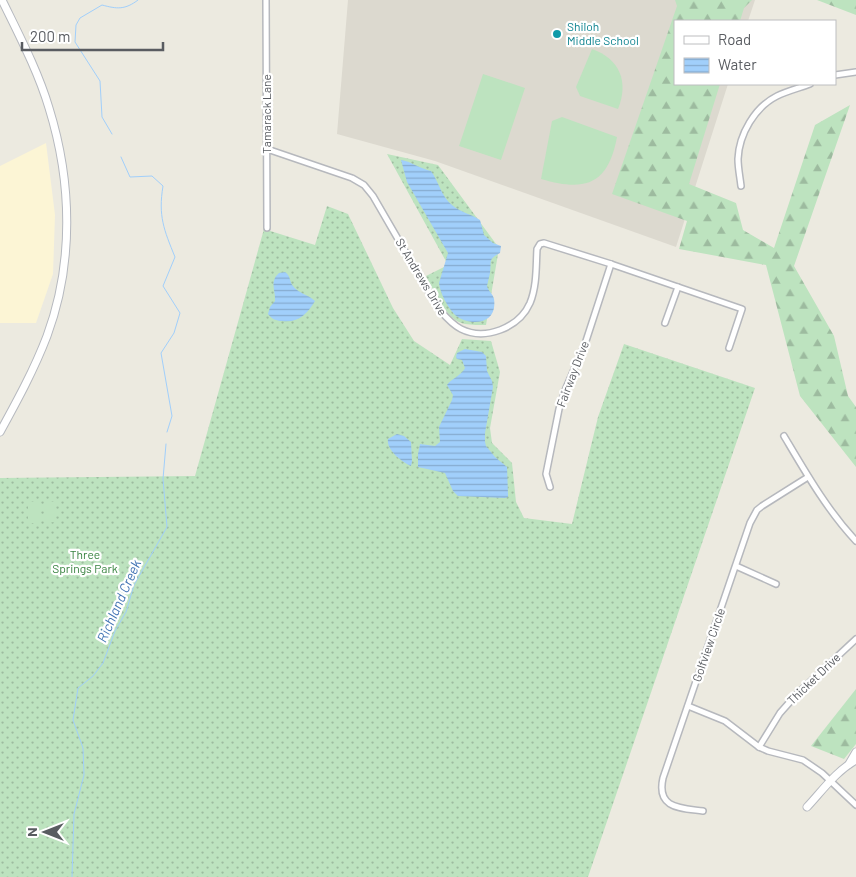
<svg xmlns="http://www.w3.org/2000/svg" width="856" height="877" font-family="Barlow,sans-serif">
  <defs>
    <pattern id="grass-dots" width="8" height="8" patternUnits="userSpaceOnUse" patternTransform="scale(1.25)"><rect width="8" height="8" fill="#bde3bf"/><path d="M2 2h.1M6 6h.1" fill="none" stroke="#9dbb9f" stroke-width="1.8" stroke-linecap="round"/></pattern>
    <pattern id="forest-firs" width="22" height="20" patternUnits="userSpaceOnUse" patternTransform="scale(1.25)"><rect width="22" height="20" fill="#bde3bf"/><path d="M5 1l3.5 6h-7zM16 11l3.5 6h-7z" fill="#9dbb9f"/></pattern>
    <pattern id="water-rules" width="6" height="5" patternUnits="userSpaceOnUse" patternTransform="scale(1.25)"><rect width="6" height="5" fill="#a1cffb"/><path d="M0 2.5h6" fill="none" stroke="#86abcf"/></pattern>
  </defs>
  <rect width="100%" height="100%" fill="#eceae0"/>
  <polygon fill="#fcf5d5" points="46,143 55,215 53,274 36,323 0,323 0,166"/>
  <polygon fill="#dcd9cf" points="348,0 755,0 748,21 675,21 675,84 728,84 676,247 435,161 337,134"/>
  <g fill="url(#grass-dots)">
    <path d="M 387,154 L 438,165 L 499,248 L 486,325 C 479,325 472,325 465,324 C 445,320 435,292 426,276 L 448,265 Z"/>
    <polygon points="327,206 348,214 393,308 414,341 450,365 462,339 491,341 500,372 490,428 492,443 512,463 516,502 524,518 572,524 598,417 624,344 755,388 588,877 0,877 0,478 195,476 264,229 315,245"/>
  </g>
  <g fill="url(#forest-firs)">
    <polygon points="675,0 752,0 744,8 740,21 675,21 675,84 720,84 689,184 736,203 743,230 774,248 815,125 850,105 794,266 834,336 848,396 856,407 856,467 800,396 766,265 679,249 687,221 612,194 677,6"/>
    <polygon points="817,0 856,0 856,15"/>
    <polygon points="856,689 856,744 844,759 811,746"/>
  </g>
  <g fill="#bde3bf">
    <path d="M 592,49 C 620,59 629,82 618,109 L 580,96 L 576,87 Z"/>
    <polygon points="483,74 525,88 501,160 459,146"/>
    <path d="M 562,117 L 617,137 C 608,185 585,192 541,179 L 552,121 Z"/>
    <rect x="28" y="502" width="11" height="21"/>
    <polygon points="44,502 54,502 55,522 44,523"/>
  </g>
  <g fill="url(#water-rules)">
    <path d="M 401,160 C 410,161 421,169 431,171 C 439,182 441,196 452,205 C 460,212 471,214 480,220 L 484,235 L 493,243 L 501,246 L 500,253 C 487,260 492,261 490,273 C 489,277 488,282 487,286 C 488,291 493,294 494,299 C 498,325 470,327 455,315 C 448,308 440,293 439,283 L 448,253 L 407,182 Z"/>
    <path d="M 285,272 C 291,276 289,281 293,286 C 298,293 309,295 315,301 C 307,314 299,323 282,321 C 276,321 272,319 268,314 L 270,307 L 275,301 C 276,290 269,282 279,273 Z"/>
    <path d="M 465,349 L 482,352 L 486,356 L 487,371 L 492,381 L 493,387 L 485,433 L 485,442 L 486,446 L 495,457 L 507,467 L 508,494 L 508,497 L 505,498 L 458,496 L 453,491 L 445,473 L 418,467 L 418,454 L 420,444 L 435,446 L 440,442 L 439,427 L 452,400 L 453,395 L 447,385 C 452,378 461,376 465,368 L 462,360 L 457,359 L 456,357 L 457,353 Z"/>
    <path d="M 397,434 L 404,436 L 411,442 L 412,461 L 411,466 C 402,462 386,450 388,439 Z"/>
  </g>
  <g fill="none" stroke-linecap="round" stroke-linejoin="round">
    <g stroke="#a1cffb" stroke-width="1">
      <path d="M 112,134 L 102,117 L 100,81 L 75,42 L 76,25 L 80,18 L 102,5 C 117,9 125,10 138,0"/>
      <path d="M 121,157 L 130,177 L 152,176 L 163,186 C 158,216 164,230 175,257 L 163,286 L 180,313 L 174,333 L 161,353 L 172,416 L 167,432"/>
      <polyline points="72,877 74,814 84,775 83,748 73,720 78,688 93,676 103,663 115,631 126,612 134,585 167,527 163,479 166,444"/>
    </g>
    <g stroke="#b6b8bd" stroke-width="8">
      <g id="street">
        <polyline points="266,0 267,228"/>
        <polyline points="835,75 856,72"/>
        <path d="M 267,149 L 352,178 L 364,185 L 373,196 L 438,308 C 445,316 451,324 461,329 C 485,341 519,328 530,303 C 537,286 536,266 537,249 L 540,244 L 544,243 L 611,264 L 742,309 L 729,348"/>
        <path d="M 741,186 C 740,177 738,168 738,159 C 739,134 755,107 777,96 C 787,91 799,88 810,84"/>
        <polyline points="665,323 678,287"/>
        <path d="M 784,436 C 806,473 827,510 856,541"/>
        <polyline points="550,487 546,474 559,409 566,388 585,344 611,264"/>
        <polyline points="736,566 776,584"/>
        <polyline points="688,706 725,721 759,747 768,751 803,760 822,773 856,805"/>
        <polyline points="759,747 780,713 796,695 856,639"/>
        <path d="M 703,811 C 681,808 656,809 663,778 L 750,523 L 757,510 L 762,506 L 808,477"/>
      </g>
    </g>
    <g stroke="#b6b9bf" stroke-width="9">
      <g id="secondary">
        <path d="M 0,432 C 17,401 34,370 47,336 C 74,263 72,182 49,108 C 38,71 19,35 2,0"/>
        <polyline points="849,764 856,752"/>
        <path d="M 807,807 C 822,791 836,771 856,760"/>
      </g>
    </g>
    <use href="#street" stroke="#fff" stroke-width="5"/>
    <use href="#secondary" stroke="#fff" stroke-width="7"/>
  </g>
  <circle fill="#0f9aa8" stroke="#fff" stroke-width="2" cx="557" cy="34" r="5"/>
  <g text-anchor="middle" stroke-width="4.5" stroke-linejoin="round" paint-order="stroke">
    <g font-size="12" fill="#0d838f" stroke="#fff" text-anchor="start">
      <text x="567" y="31">Shiloh<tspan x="567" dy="14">Middle School</tspan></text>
    </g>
    <g font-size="12" fill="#595c61" stroke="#fff">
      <text transform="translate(267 114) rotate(-90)" y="4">Tamarack Lane</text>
      <text transform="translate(421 277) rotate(59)" y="4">St Andrews Drive</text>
      <text transform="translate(573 374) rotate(-69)" y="4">Fairway Drive</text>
      <text transform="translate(709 645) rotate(-71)" y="4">Golfview Circle</text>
      <text transform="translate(814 679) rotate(-44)" y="4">Thicket Drive</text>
    </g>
    <g font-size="12" fill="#37823f" stroke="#fff">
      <text x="85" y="559">Three<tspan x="85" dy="14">Springs Park</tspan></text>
    </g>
    <g font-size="14" font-style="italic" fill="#4274b4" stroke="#fff">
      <text transform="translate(119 601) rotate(-66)" y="5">Richland Creek</text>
    </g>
  </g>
  <rect x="674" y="20" width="162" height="65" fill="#ffffff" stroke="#bdbec0"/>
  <rect x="684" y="36" width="25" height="8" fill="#ffffff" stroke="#bdbec0"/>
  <text x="718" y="45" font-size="15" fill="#595c61">Road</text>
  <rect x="684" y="58" width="25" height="15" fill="url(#water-rules)" stroke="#bdbec0"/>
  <text x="718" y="70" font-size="15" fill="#595c61">Water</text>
  <g transform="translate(45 832) rotate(270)" stroke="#ffffff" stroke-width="4" paint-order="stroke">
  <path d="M0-4L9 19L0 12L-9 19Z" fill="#595c61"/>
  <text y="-8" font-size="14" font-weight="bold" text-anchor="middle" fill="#595c61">N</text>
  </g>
  <path d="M22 42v8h141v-8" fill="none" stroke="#595c61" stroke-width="2.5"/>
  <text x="30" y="42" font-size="15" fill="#595c61" stroke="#ffffff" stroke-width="4" paint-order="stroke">200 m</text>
</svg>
